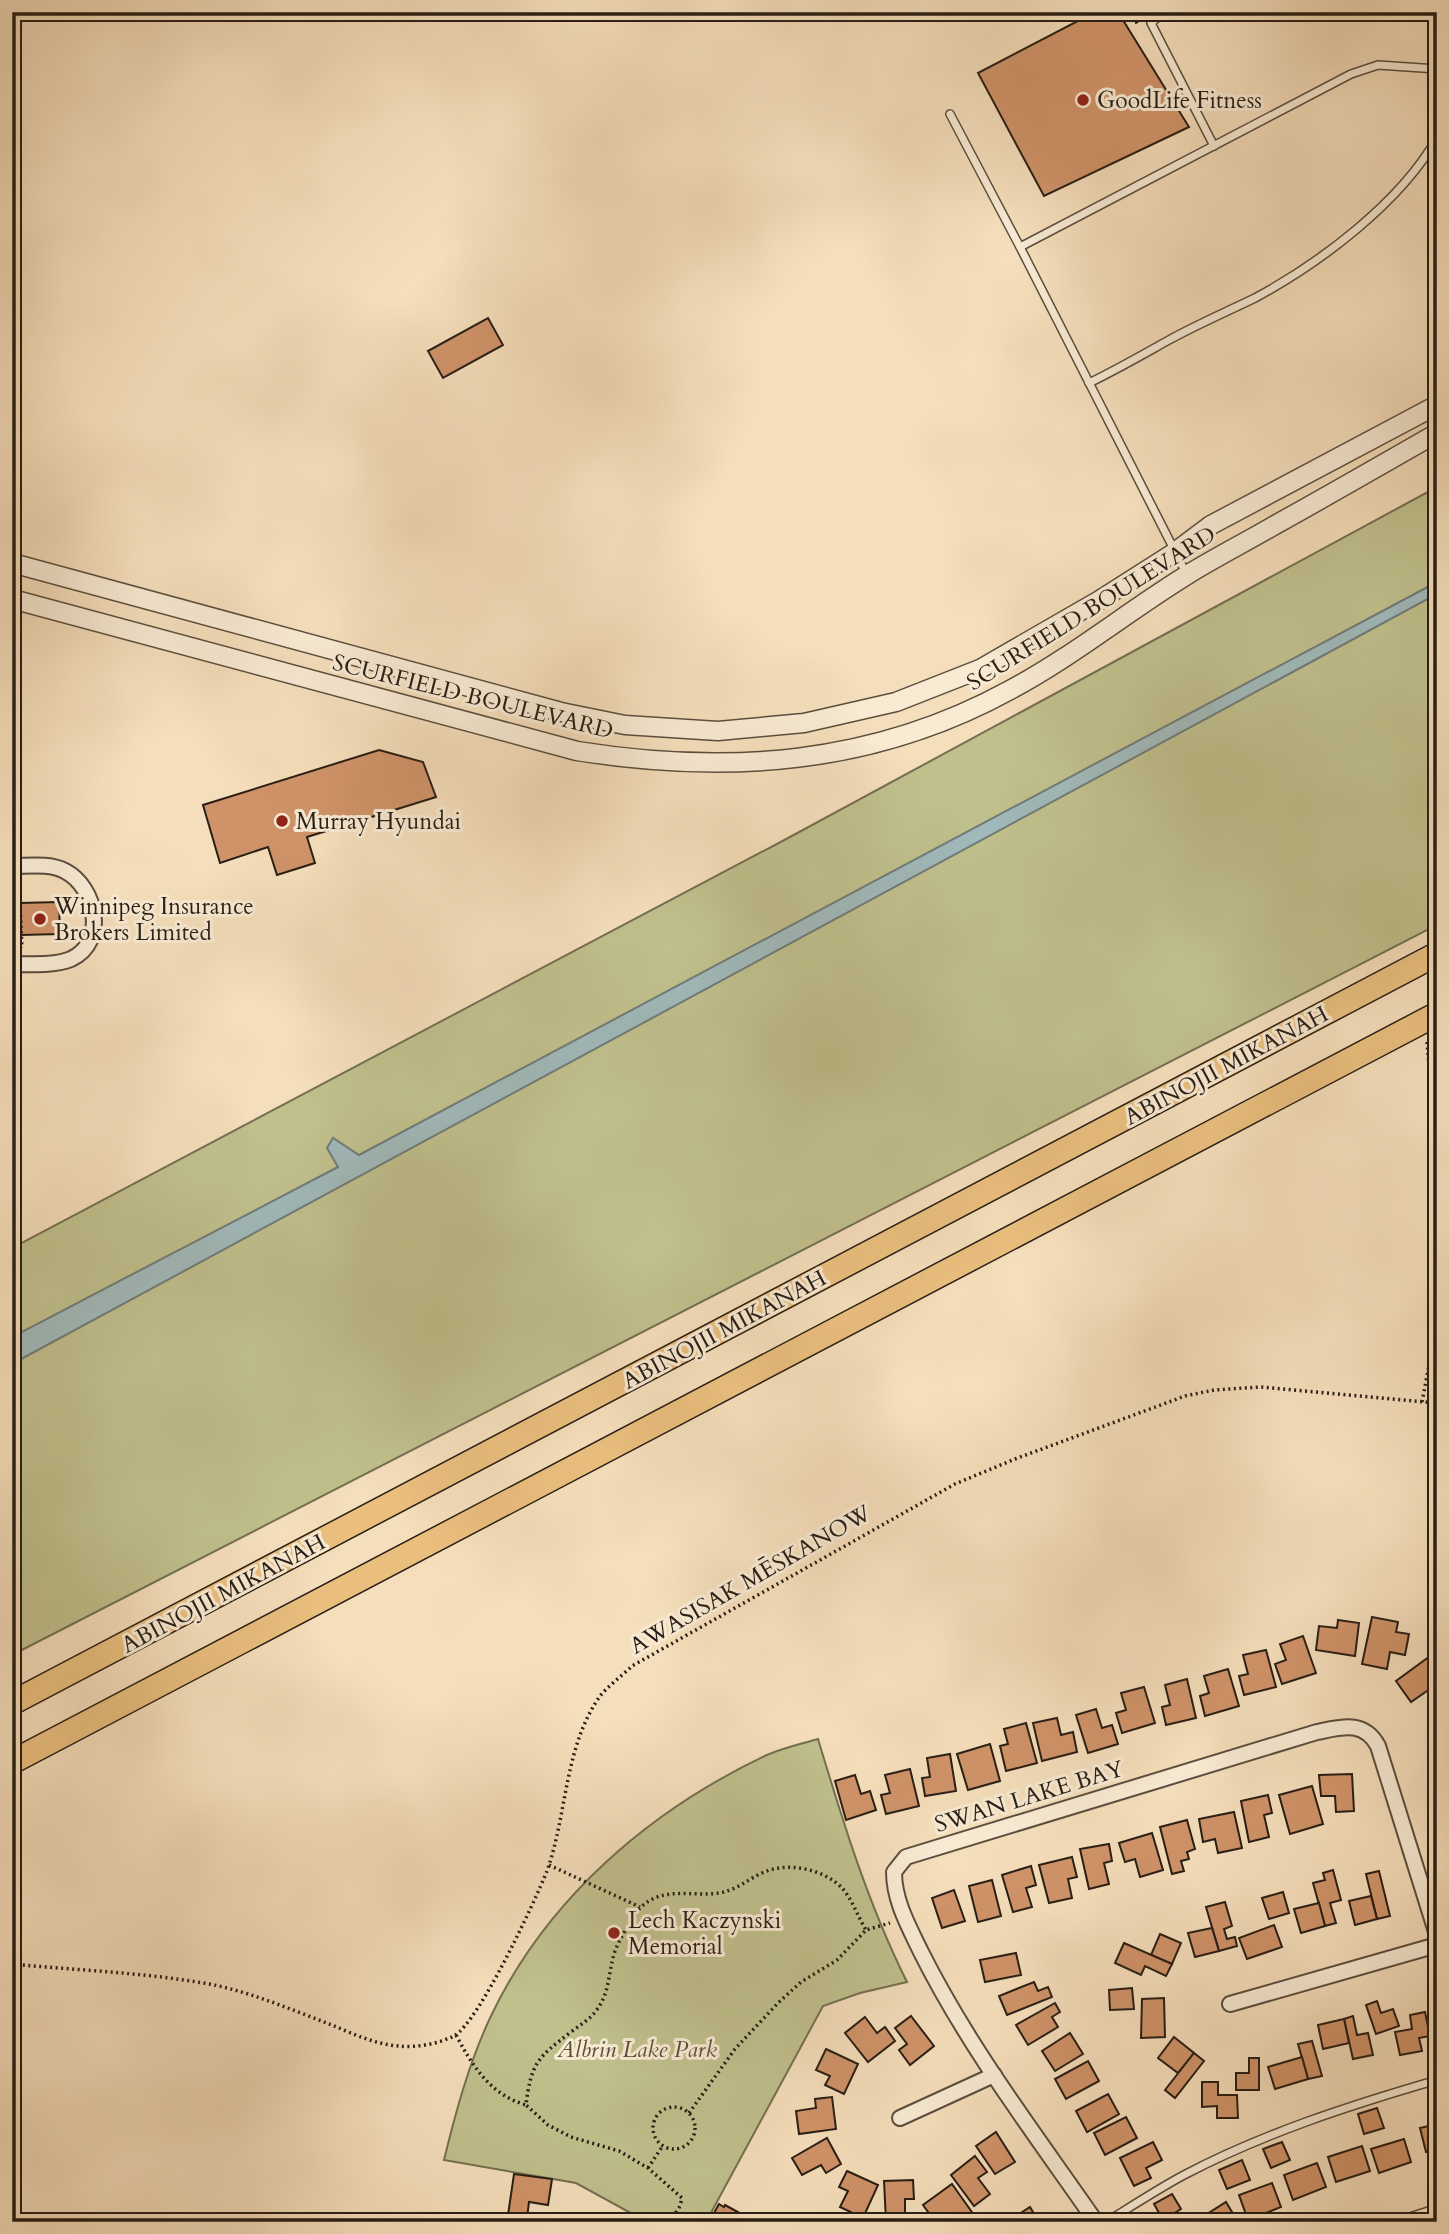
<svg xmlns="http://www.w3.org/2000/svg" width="1449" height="2234" font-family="Cardo,serif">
  <rect width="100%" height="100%" fill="#f5debb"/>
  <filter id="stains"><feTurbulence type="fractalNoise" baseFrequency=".00286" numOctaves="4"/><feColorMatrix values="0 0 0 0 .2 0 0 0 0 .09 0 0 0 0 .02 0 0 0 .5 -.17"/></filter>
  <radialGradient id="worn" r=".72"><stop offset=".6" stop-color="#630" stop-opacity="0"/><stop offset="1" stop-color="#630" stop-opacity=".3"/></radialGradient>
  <g fill="#c0c08d" stroke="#746f51" stroke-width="2">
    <polygon points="1437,487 1437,925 12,1655 12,1248 790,837"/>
    <path d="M 818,1739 C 843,1822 868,1904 907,1982 L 860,1993 L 823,2006 L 706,2222 L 647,2222 L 576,2183 L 444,2160 C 456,2111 469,2063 490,2018 C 546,1899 650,1810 767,1755 C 783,1748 801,1744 818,1739 Z"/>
  </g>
  <polygon fill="#a0b9ba" stroke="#707b78" stroke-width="2" points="1437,582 1437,594 12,1364 12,1337 338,1167 327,1148 333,1138 359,1155"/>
  <g fill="#d09369" stroke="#281e15" stroke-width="2">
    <polygon points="1095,12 1118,12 1189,127 1044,196 978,73"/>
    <polygon points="488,318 503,345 443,378 428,351"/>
    <polygon points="379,750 423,762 436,797 307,837 315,863 277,875 268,847 220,863 203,805"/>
    <polygon points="59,902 60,934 21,935 20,903"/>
    <polygon points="1372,1617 1398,1622 1396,1632 1409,1634 1405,1655 1390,1652 1387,1669 1362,1664"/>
    <polygon points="1338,1620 1359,1623 1355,1656 1316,1650 1319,1626 1337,1628"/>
    <polygon points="1303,1636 1316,1673 1282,1684 1275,1664 1286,1660 1280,1644"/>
    <polygon points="1266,1650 1276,1687 1244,1695 1239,1676 1248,1674 1243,1655"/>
    <polygon points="1437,1651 1437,1684 1411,1702 1396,1681"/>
    <polygon points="1228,1669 1239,1706 1205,1716 1200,1696 1209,1693 1204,1676"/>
    <polygon points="1187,1679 1196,1718 1166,1725 1162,1707 1170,1705 1165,1685"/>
    <polygon points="1144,1687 1155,1723 1122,1733 1116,1713 1126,1710 1121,1693"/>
    <polygon points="1096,1709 1102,1728 1112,1725 1118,1744 1088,1753 1076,1715"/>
    <polygon points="1057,1718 1061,1735 1073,1732 1077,1752 1042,1761 1033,1723"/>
    <polygon points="1026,1723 1037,1763 1006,1771 1000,1746 1008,1744 1004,1729"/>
    <polygon points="990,1744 1000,1781 968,1790 957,1754"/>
    <polygon points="950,1754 956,1791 925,1796 922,1778 930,1777 927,1758"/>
    <polygon points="1437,1758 1437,1784 1434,1785 1428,1760"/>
    <polygon points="910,1769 919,1806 886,1814 881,1795 890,1793 885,1775"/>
    <polygon points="1352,1774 1354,1811 1336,1812 1335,1796 1321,1796 1319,1775"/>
    <polygon points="855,1775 861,1794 870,1791 876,1810 846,1820 835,1781"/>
    <polygon points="1312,1786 1323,1824 1290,1834 1279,1795"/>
    <polygon points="1268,1795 1272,1813 1264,1815 1269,1837 1249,1842 1241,1801"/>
    <polygon points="1234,1812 1242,1848 1218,1853 1215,1839 1203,1842 1199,1819"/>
    <polygon points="1187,1820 1195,1849 1187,1852 1189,1859 1181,1861 1184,1871 1172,1874 1160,1827"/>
    <polygon points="1152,1833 1163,1870 1140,1877 1135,1859 1125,1862 1119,1843"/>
    <polygon points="1109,1844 1112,1861 1104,1863 1109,1884 1089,1889 1080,1849"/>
    <polygon points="1072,1857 1077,1877 1068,1879 1072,1898 1049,1903 1039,1865"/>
    <polygon points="1031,1866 1036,1885 1026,1888 1032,1907 1013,1912 1002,1875"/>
    <polygon points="1333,1870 1341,1900 1330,1903 1336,1923 1325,1926 1313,1883 1325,1880 1323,1873"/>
    <polygon points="1379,1871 1390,1916 1377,1919 1366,1874"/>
    <polygon points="992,1880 1001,1916 978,1922 969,1886"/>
    <polygon points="954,1890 965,1921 942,1928 932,1898"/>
    <polygon points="1283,1892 1289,1913 1269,1919 1262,1898"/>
    <polygon points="1371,1896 1377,1919 1355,1925 1349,1901"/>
    <polygon points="1225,1902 1232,1926 1224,1929 1227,1939 1235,1937 1237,1946 1219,1951 1206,1907"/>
    <polygon points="1319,1903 1325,1926 1301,1933 1294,1909"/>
    <polygon points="1274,1925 1282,1947 1247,1959 1239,1938"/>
    <polygon points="1212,1928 1219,1951 1195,1957 1188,1933"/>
    <polygon points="1160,1934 1181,1943 1172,1964 1151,1955"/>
    <polygon points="1124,1943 1172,1964 1166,1976 1145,1966 1141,1975 1115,1963"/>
    <polygon points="1016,1953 1021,1975 985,1982 980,1960"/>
    <polygon points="1034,1982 1038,1991 1048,1987 1052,1997 1007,2015 999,1996"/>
    <polygon points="1132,1988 1134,2009 1110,2010 1109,1990"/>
    <polygon points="1164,1998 1165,2037 1141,2038 1142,1999"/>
    <polygon points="1377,2001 1381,2013 1393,2009 1399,2026 1376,2034 1366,2005"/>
    <polygon points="1055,2003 1060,2012 1052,2017 1058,2027 1028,2045 1016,2025"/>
    <polygon points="1425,2012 1430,2036 1419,2038 1422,2051 1400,2055 1395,2032 1412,2029 1410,2015"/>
    <polygon points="911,2016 934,2046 910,2065 899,2050 907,2044 895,2028"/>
    <polygon points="1353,2016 1357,2035 1368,2033 1373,2055 1353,2059 1344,2019"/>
    <polygon points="865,2017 877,2033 885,2027 895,2041 868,2062 845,2033"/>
    <polygon points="1344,2019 1349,2043 1323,2049 1318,2025"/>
    <polygon points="1070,2033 1083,2054 1055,2071 1042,2051"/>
    <polygon points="1174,2037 1194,2053 1178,2073 1158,2058"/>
    <polygon points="1312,2041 1322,2076 1308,2079 1298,2044"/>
    <polygon points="826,2049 858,2064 844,2094 825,2085 830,2076 816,2070"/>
    <polygon points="1194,2053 1204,2061 1175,2098 1165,2090"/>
    <polygon points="1302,2057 1308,2079 1275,2089 1268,2067"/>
    <polygon points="1249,2058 1259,2058 1259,2090 1236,2090 1236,2073 1249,2073"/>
    <polygon points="1088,2061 1099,2081 1066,2099 1055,2079"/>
    <polygon points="1202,2082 1218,2082 1218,2095 1237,2095 1238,2118 1217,2118 1217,2106 1202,2107"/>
    <polygon points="1108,2094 1119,2114 1087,2132 1076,2111"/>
    <polygon points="832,2097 836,2129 799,2134 796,2111 816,2108 815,2099"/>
    <polygon points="1377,2108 1384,2128 1364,2134 1358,2114"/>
    <polygon points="1126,2117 1137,2138 1105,2155 1094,2133"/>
    <polygon points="1437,2124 1437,2149 1426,2152 1420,2128"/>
    <polygon points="996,2132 1015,2162 995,2174 976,2146"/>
    <polygon points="827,2138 841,2164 826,2173 821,2165 802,2175 792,2158"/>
    <polygon points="1404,2139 1411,2162 1379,2173 1371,2149"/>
    <polygon points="1153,2142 1162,2160 1146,2168 1151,2178 1134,2186 1120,2158"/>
    <polygon points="1282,2142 1290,2160 1271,2168 1263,2149"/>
    <polygon points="1362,2146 1370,2171 1336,2182 1328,2157"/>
    <polygon points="975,2156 987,2172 978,2178 990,2194 974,2206 951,2175"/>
    <polygon points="1242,2160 1250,2180 1227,2189 1219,2170"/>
    <polygon points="1317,2163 1326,2187 1293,2200 1284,2175"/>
    <polygon points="847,2171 878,2185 863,2218 840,2207 848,2191 839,2187"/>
    <polygon points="514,2174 552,2179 548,2205 529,2202 527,2218 508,2215"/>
    <polygon points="913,2180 914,2199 905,2199 905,2220 886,2221 884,2181"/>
    <polygon points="1272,2183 1281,2207 1248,2220 1239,2195"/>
    <polygon points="952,2184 974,2215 965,2222 946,2222 941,2215 934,2220 923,2205"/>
    <polygon points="1172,2194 1181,2209 1163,2220 1154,2204"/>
    <polygon points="1226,2202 1238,2222 1196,2222 1196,2221"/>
    <polygon points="719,2204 724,2207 725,2205 756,2222 709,2222"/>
    <polygon points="1030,2207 1039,2222 1007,2222"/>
  </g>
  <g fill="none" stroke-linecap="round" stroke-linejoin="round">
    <g stroke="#5b4e3e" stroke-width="10">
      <g id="service">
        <polyline points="1164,12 1151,23 1214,146"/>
        <polyline points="1435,12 1437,15"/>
        <polyline points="950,114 1020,247"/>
        <path d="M 1089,383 C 1116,370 1142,355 1169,340 C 1196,325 1226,312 1255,298 C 1320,263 1400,203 1437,138"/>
        <polyline points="1187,575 1020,247 1351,74 1378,65 1437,69"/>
        <path d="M 1106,2222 C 1132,2206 1158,2189 1184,2175 C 1264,2133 1351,2105 1437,2080"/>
      </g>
    </g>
    <g stroke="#5b4e3e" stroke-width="18">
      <g id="minor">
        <path d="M 12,866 C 29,866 50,863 65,871 C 96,887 108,942 71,959 C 54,966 31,964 12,964"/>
        <polyline points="1230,2004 1437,1945"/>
        <polyline points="900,2118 994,2075"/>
        <path d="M 1096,2222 C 1035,2134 969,2048 921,1952 C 909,1927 894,1901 894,1872 L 906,1857 L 1317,1732 C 1342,1727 1364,1720 1378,1746 L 1437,1935"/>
      </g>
    </g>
    <g stroke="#5b4e3e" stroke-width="21">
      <g id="tertiary">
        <polyline points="12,563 561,712 625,725 718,731 804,723 896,702 980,669 1098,601 1175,552 1211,525 1437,405"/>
        <path d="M 12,599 L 577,751 C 728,775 873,765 1010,690 C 1072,657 1127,612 1187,575 C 1216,557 1246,542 1275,525 C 1329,495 1383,464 1437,433"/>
        <polyline points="1412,2222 1437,2214"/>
      </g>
    </g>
    <g stroke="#281e15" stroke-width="26">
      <g id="primary">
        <polyline points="12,1703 1437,954"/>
        <polyline points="12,1762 1437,1014"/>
      </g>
    </g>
    <g stroke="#281e15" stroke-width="3.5" stroke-dasharray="2 3.5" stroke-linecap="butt">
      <polyline points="1131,12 1138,25"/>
      <polyline points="19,882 22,948"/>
      <polyline points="1427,1042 1437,1161"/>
      <polyline points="1422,1402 1437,1323"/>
      <polyline points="549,1865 640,1907"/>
      <path d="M 12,1964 C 73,1970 136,1972 197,1982 C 242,1988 289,2009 332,2025 C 353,2034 375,2044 398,2046 C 415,2048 438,2044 454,2036 C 479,2022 535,1901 547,1871 C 567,1815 564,1750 598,1699 C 606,1687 621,1677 632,1666 L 955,1484 L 1015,1459 L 1185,1396 L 1214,1390 L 1260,1387 L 1437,1403"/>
      <path d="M 456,2035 C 473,2067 491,2095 526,2105"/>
      <circle cx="674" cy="2128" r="21"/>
      <polyline points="689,2113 735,2049 778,2003 801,1982 837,1960 866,1930 890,1923"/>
      <polyline points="648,2168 662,2147"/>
      <path d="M 670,2222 L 680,2206 L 682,2198 L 648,2168 L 619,2151 L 571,2137 L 548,2125 L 526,2105 C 531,2063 538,2057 571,2032 C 580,2025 589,2020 596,2011 C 610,1993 608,1973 615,1951 C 619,1941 624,1932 630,1923 C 634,1917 637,1910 642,1906 C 665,1886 693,1897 719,1893 C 738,1890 750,1877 767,1871 C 790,1862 825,1870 842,1888 C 852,1899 858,1917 866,1930"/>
    </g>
    <use href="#service" stroke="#f8ead3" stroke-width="7"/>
    <use href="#minor" stroke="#f8ead3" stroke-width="14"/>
    <use href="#tertiary" stroke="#f8ead3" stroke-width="18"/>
    <use href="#primary" stroke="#eabf7e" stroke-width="23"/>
  </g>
  <g fill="#8f2418" stroke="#f8ead3" stroke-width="2.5">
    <circle cx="1083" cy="100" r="7"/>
    <circle cx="282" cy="821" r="7"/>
    <circle cx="40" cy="919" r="7"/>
    <circle cx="614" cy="1933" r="7"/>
  </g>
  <g text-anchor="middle" stroke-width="6" stroke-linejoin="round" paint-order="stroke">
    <g font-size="23" fill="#281e15" stroke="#f8ead3" text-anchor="start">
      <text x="1097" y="108">GoodLife Fitness</text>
      <text x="296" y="829">Murray Hyundai</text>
      <text x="54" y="914">Winnipeg Insurance<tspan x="54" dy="26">Brokers Limited</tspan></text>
      <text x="628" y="1928">Lech Kaczynski<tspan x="628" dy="26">Memorial</tspan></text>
    </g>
    <g font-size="23" fill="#281e15" stroke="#f8ead3">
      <text transform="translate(1091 608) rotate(-32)" y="8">SCURFIELD BOULEVARD</text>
      <text transform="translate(473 696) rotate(14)" y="8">SCURFIELD BOULEVARD</text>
      <text transform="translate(1226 1065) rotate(-28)" y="8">ABINOJII MIKANAH</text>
      <text transform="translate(724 1329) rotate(-28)" y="8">ABINOJII MIKANAH</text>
      <text transform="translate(750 1579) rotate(-30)" y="8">AWASISAK MĒSKANOW</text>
      <text transform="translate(223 1593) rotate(-28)" y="8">ABINOJII MIKANAH</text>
      <text transform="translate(1029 1796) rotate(-17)" y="8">SWAN LAKE BAY</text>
    </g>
    <g font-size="23" font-style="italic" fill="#564f39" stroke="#f8ead3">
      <text x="637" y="2057">Albrin Lake Park</text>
    </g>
  </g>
  <rect width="1449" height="2234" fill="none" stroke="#f5debb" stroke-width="42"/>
  <rect x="14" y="14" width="1421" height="2206" fill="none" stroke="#281e15" stroke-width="3.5"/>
  <rect x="21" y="21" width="1407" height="2192" fill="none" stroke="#281e15" stroke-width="2"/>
  <rect width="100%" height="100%" filter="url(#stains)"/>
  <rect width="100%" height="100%" fill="url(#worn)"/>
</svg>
